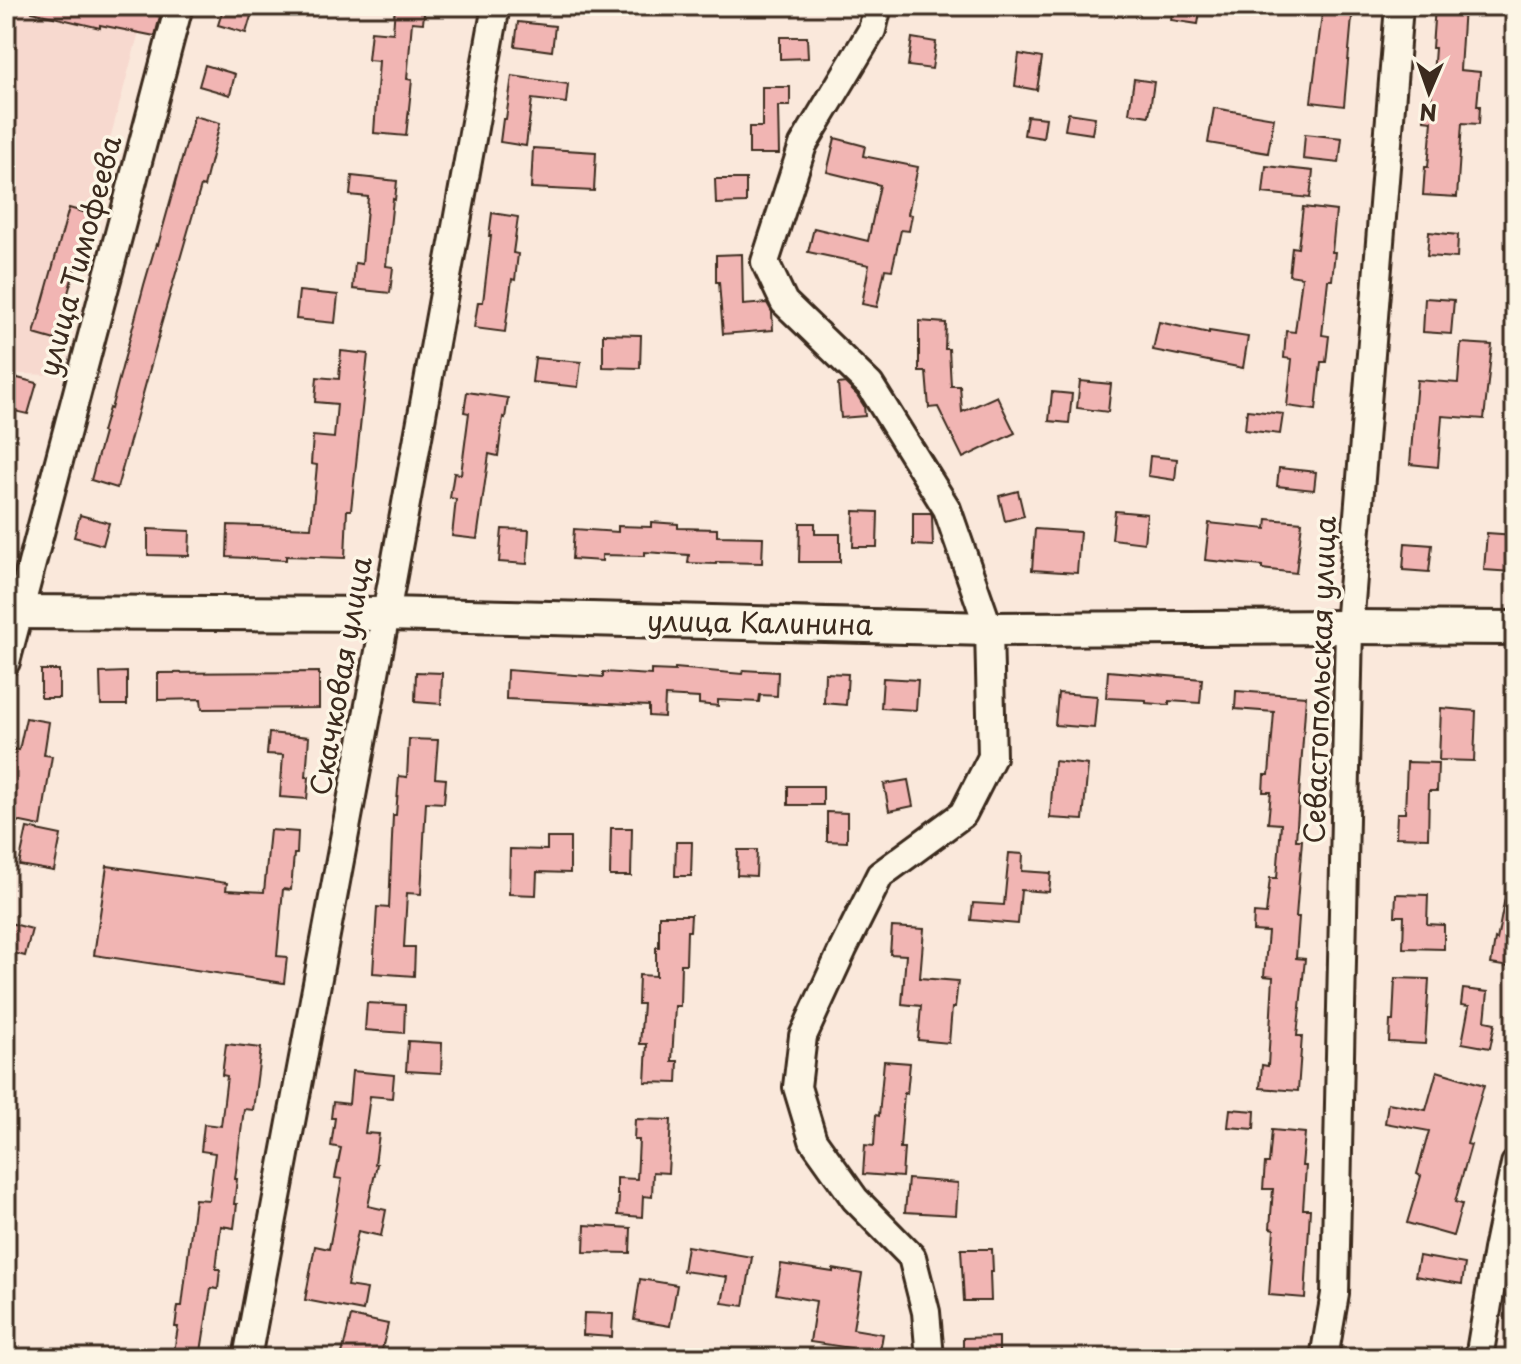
<svg xmlns="http://www.w3.org/2000/svg" width="1521" height="1364" font-family="'Playpen Sans',sans-serif">
  <rect width="100%" height="100%" fill="#fae8db"/>
  <filter id="ink" filterUnits="userSpaceOnUse"><feTurbulence type="fractalNoise" baseFrequency=".0125" numOctaves="2"/><feDisplacementMap in="SourceGraphic" scale="16" xChannelSelector="R" yChannelSelector="G"/><feConvolveMatrix kernelMatrix="1 2 1 2 8 2 1 2 1" color-interpolation-filters="sRGB"/></filter>
  <g filter="url(#ink)">
    <polygon fill="#f7d9cf" points="6,6 146,6 46,375 6,373"/>
    <g fill="#f1b5b3" stroke="#3b2a1e" stroke-width="2">
      <polygon points="33,6 112,6 160,16 155,36 100,25 100,28 32,12"/>
      <polygon points="224,6 254,6 246,33 218,25"/>
      <polygon points="395,6 425,6 423,23 412,22 407,79 412,80 406,136 374,133 379,61 368,60 371,31 393,33"/>
      <polygon points="1173,6 1201,6 1198,24 1171,20"/>
      <polygon points="1323,6 1353,6 1344,106 1311,102"/>
      <polygon points="1435,6 1464,6 1460,70 1480,72 1477,106 1480,106 1479,124 1462,123 1457,197 1423,195 1425,167 1428,167 1432,121 1424,120 1425,102 1431,103 1435,48 1432,48"/>
      <polygon points="518,22 555,26 552,51 515,46"/>
      <polygon points="780,37 807,37 808,58 780,59"/>
      <polygon points="912,38 936,42 932,69 908,66"/>
      <polygon points="1019,54 1042,58 1037,90 1015,86"/>
      <polygon points="205,65 235,74 230,95 199,86"/>
      <polygon points="512,76 568,84 566,103 532,99 526,146 500,142 503,119 506,119"/>
      <polygon points="1134,79 1154,82 1149,116 1129,113"/>
      <polygon points="762,87 790,87 790,106 778,106 779,154 749,154 749,127 762,127"/>
      <polygon points="1214,108 1274,118 1268,153 1208,143"/>
      <polygon points="1068,113 1095,117 1092,134 1065,130"/>
      <polygon points="194,116 220,123 204,187 201,186 159,332 160,332 117,488 91,480 104,433 102,432 109,408 111,409 144,285 156,244 158,245"/>
      <polygon points="1027,116 1046,118 1043,138 1024,135"/>
      <polygon points="1305,134 1342,138 1339,163 1303,159"/>
      <polygon points="835,138 865,146 863,156 918,167 908,214 912,215 909,231 901,230 892,270 885,269 877,307 862,304 869,265 808,252 814,228 868,241 880,185 827,172"/>
      <polygon points="533,148 596,152 594,191 531,188"/>
      <polygon points="1266,166 1313,171 1310,198 1263,193"/>
      <polygon points="352,176 397,181 395,200 393,199 386,266 393,267 390,293 353,289 355,263 362,264 368,197 350,195"/>
      <polygon points="715,179 746,179 746,203 716,204"/>
      <polygon points="1303,207 1336,211 1332,252 1335,252 1332,280 1328,280 1322,335 1329,336 1326,362 1321,362 1316,410 1287,406 1292,359 1284,358 1286,331 1295,332 1302,277 1289,275 1292,247 1298,248"/>
      <polygon points="69,208 90,214 55,340 34,334"/>
      <polygon points="492,213 518,217 513,253 518,254 515,280 512,279 505,332 474,328 478,302 483,302 491,236 489,236"/>
      <polygon points="1429,232 1458,235 1457,258 1427,256"/>
      <polygon points="742,254 743,305 767,303 772,312 773,330 723,334 719,282 716,282 716,255"/>
      <polygon points="299,291 338,295 335,323 296,319"/>
      <polygon points="1425,298 1454,300 1451,334 1423,332"/>
      <polygon points="919,321 946,323 945,349 949,349 951,386 960,386 962,412 997,396 1015,433 963,458 938,407 929,408 926,372 919,372"/>
      <polygon points="1159,322 1209,333 1209,331 1248,337 1243,368 1153,350"/>
      <polygon points="603,334 641,335 640,368 603,367"/>
      <polygon points="1461,343 1492,345 1484,419 1442,416 1438,467 1410,464 1417,380 1458,383"/>
      <polygon points="341,351 368,354 351,510 347,510 345,558 286,556 286,560 227,557 228,525 311,528 317,465 311,464 313,436 334,438 337,404 315,402 317,377 339,379"/>
      <polygon points="535,358 581,362 578,387 532,382"/>
      <polygon points="6,375 37,383 28,414 6,409"/>
      <polygon points="1080,381 1111,384 1108,412 1077,408"/>
      <polygon points="845,383 857,395 864,406 865,416 841,418 838,384"/>
      <polygon points="467,392 508,398 505,418 503,417 498,456 489,454 477,539 452,536 456,499 450,498 454,473 461,474 469,413 464,412"/>
      <polygon points="1052,392 1072,394 1069,423 1049,421"/>
      <polygon points="1247,410 1283,414 1280,434 1245,430"/>
      <polygon points="1150,456 1177,459 1175,480 1148,476"/>
      <polygon points="1279,468 1316,472 1314,490 1277,486"/>
      <polygon points="1018,491 1024,516 1005,521 999,496"/>
      <polygon points="854,511 878,512 877,547 853,547"/>
      <polygon points="1115,511 1147,514 1144,543 1112,539"/>
      <polygon points="913,513 931,513 932,516 933,546 913,545"/>
      <polygon points="80,515 109,523 103,545 74,537"/>
      <polygon points="1267,519 1302,522 1296,573 1262,569 1262,566 1205,560 1209,523 1266,529"/>
      <polygon points="651,522 678,524 678,528 717,529 717,536 763,537 762,563 716,562 716,564 688,563 689,555 645,552 645,556 602,555 602,561 572,559 574,529 618,532 618,526 651,527"/>
      <polygon points="800,523 815,523 815,534 840,534 840,562 799,562"/>
      <polygon points="148,529 190,531 189,556 148,555"/>
      <polygon points="502,529 529,530 527,564 499,562"/>
      <polygon points="1035,529 1080,532 1077,573 1032,570"/>
      <polygon points="1487,533 1515,535 1513,572 1484,570"/>
      <polygon points="1405,543 1432,545 1429,572 1403,570"/>
      <polygon points="675,668 742,674 743,670 778,672 777,696 760,695 759,702 718,700 718,706 699,704 699,698 665,696 664,717 649,716 649,706 506,699 507,670 603,677 603,672 651,675 651,670 675,671"/>
      <rect x="41" y="670" width="18" height="28"/>
      <polygon points="1108,671 1202,679 1200,703 1169,701 1169,705 1146,703 1146,700 1106,698"/>
      <polygon points="127,672 127,705 101,705 100,673"/>
      <polygon points="319,672 319,708 202,709 201,699 158,700 158,673"/>
      <polygon points="416,672 442,673 441,704 415,702"/>
      <polygon points="825,673 848,674 846,705 824,703"/>
      <polygon points="883,678 918,680 916,710 881,708"/>
      <polygon points="1236,691 1306,696 1296,840 1302,840 1296,917 1299,917 1296,958 1305,959 1297,1036 1302,1036 1298,1091 1260,1088 1262,1065 1268,1066 1273,977 1264,976 1268,932 1253,931 1254,913 1266,914 1270,878 1277,878 1281,824 1268,823 1271,792 1263,792 1264,775 1269,775 1274,712 1235,709"/>
      <polygon points="1058,693 1097,696 1094,728 1055,725"/>
      <polygon points="1441,708 1476,711 1474,761 1439,760"/>
      <polygon points="26,718 49,722 44,755 52,756 41,826 6,819 6,788 13,749 19,750"/>
      <polygon points="269,733 309,737 306,777 309,777 307,799 280,797 283,755 267,754"/>
      <polygon points="409,739 438,740 435,778 446,779 444,803 426,802 421,894 407,893 404,947 415,947 414,976 373,973 377,907 389,908 393,815 396,815 399,776 407,777"/>
      <polygon points="1054,761 1088,765 1083,820 1050,818"/>
      <polygon points="1407,762 1438,763 1437,791 1429,791 1428,838 1396,837 1397,813 1405,813"/>
      <polygon points="908,780 913,806 889,811 884,784"/>
      <rect x="788" y="786" width="35" height="19"/>
      <polygon points="827,812 847,813 847,842 827,841"/>
      <polygon points="27,828 61,835 54,871 19,865"/>
      <polygon points="611,828 632,828 631,876 610,876"/>
      <polygon points="270,830 298,832 297,854 294,854 291,890 283,889 277,956 287,957 284,983 94,955 107,866 227,883 226,890 264,892"/>
      <polygon points="547,838 570,838 570,873 537,872 536,895 509,894 510,849 547,850"/>
      <polygon points="676,842 692,842 691,876 675,876"/>
      <polygon points="738,850 757,850 756,876 737,875"/>
      <polygon points="1009,853 1023,854 1022,871 1051,873 1049,892 1021,890 1018,924 971,920 973,903 1004,905"/>
      <polygon points="1507,887 1515,888 1515,968 1491,964 1495,939 1497,940"/>
      <polygon points="1396,894 1428,895 1427,924 1444,925 1444,949 1403,948 1404,916 1395,916"/>
      <polygon points="659,915 691,915 690,931 687,931 686,964 681,964 680,1006 675,1006 672,1061 678,1061 677,1083 645,1082 647,1044 640,1044 643,1004 638,1004 639,975 656,976 656,947 659,947"/>
      <polygon points="6,922 32,929 25,956 6,951"/>
      <polygon points="892,927 924,929 920,978 958,981 955,1008 952,1008 949,1043 918,1040 921,1006 902,1004 906,955 890,954"/>
      <polygon points="1395,978 1429,979 1425,1044 1389,1042 1390,1021 1393,1021"/>
      <polygon points="1463,989 1488,992 1485,1021 1495,1023 1490,1048 1462,1043 1469,1006 1461,1005"/>
      <polygon points="367,1003 405,1005 404,1033 365,1030"/>
      <polygon points="408,1041 442,1043 441,1073 406,1071"/>
      <polygon points="226,1044 261,1048 253,1110 244,1109 235,1179 237,1179 234,1204 237,1204 234,1228 221,1226 216,1269 220,1269 218,1289 211,1288 200,1358 173,1358 178,1327 175,1327 178,1306 182,1306 195,1199 209,1200 215,1153 201,1151 204,1124 221,1126 227,1076 222,1075"/>
      <polygon points="884,1061 910,1063 907,1094 904,1093 900,1148 904,1148 902,1177 863,1174 865,1145 874,1146 876,1115 879,1116"/>
      <polygon points="352,1071 394,1075 392,1098 370,1096 365,1133 379,1134 375,1164 377,1164 368,1206 386,1210 381,1236 358,1231 347,1286 367,1289 363,1311 305,1300 315,1246 329,1249 342,1179 335,1178 341,1148 331,1146 335,1118 331,1118 333,1102 349,1104"/>
      <polygon points="1437,1071 1484,1085 1467,1144 1471,1145 1455,1202 1462,1204 1453,1236 1407,1223 1421,1176 1417,1174 1429,1131 1385,1123 1388,1103 1426,1110"/>
      <polygon points="1230,1109 1255,1111 1254,1129 1228,1127"/>
      <polygon points="635,1119 671,1120 668,1173 653,1172 652,1197 643,1196 642,1217 618,1215 619,1195 617,1195 617,1178 637,1179 639,1140 634,1140"/>
      <polygon points="1272,1130 1305,1133 1302,1166 1306,1166 1303,1209 1310,1209 1305,1298 1269,1295 1274,1229 1270,1228 1273,1189 1263,1189 1265,1163 1269,1163"/>
      <polygon points="908,1179 958,1183 956,1215 905,1212"/>
      <polygon points="585,1225 631,1228 630,1253 584,1252"/>
      <polygon points="687,1246 752,1257 744,1306 722,1303 727,1277 683,1271"/>
      <polygon points="961,1249 992,1249 993,1272 990,1272 991,1301 964,1301"/>
      <polygon points="1419,1256 1465,1264 1462,1284 1415,1276"/>
      <polygon points="781,1264 833,1272 833,1269 862,1274 853,1329 883,1334 879,1358 850,1358 851,1348 810,1342 816,1301 776,1294"/>
      <polygon points="640,1279 677,1285 670,1326 634,1320"/>
      <polygon points="584,1313 613,1314 612,1337 583,1335"/>
      <polygon points="351,1316 388,1324 380,1358 341,1358"/>
      <polygon points="999,1337 999,1358 963,1358 963,1338"/>
    </g>
    <g fill="none" stroke-linecap="round" stroke-linejoin="round">
      <g stroke="#3b2a1e" stroke-width="32">
        <g id="minor">
          <polyline points="878,6 872,30 803,145 765,262 784,302 870,385 947,509 989,629 992,757 963,814 880,875 843,949 803,1036 797,1087 813,1140 855,1199 912,1257 926,1312 930,1358"/>
          <polyline points="6,662 179,6"/>
          <polyline points="247,1358 386,614 496,6"/>
          <polyline points="1324,1358 1335,1294 1349,627 1399,6"/>
          <polyline points="1479,1358 1497,1250 1515,1164"/>
        </g>
      </g>
      <g stroke="#3b2a1e" stroke-width="38">
        <polyline id="major" points="6,612 386,614 989,629 1349,627 1515,628"/>
      </g>
      <use href="#minor" stroke="#fcf5e5" stroke-width="26"/>
      <use href="#major" stroke="#fcf5e5" stroke-width="32"/>
    </g>
  </g>
  <g text-anchor="middle" stroke-width="7" stroke-linejoin="round" paint-order="stroke">
    <g font-size="28" fill="#3b2a1e" stroke="#fcf5e5">
      <text transform="translate(80 256) rotate(-75)" y="10">улица Тимофеева</text>
      <text transform="translate(760 623) rotate(1)" y="10">улица Калинина</text>
      <text transform="translate(341 676) rotate(-80)" y="10">Скачковая улица</text>
      <text transform="translate(1320 680) rotate(-88)" y="10">Севастопольская улица</text>
    </g>
  </g>
  <rect width="1521" height="1364" fill="none" stroke="#fcf5e5" stroke-width="32"/>
  <rect x="16" y="16" width="1489" height="1332" fill="none" stroke="#3b2a1e" stroke-width="3" filter="url(#ink)"/>
  <g transform="translate(1429 92) rotate(182)" stroke="#fcf5e5" stroke-width="6" paint-order="stroke">
  <path d="M0-6L14 30L0 20L-14 30Z" fill="#3b2a1e"/>
  <text y="-12" font-size="22" font-weight="bold" text-anchor="middle" fill="#3b2a1e">N</text>
  </g>
</svg>
